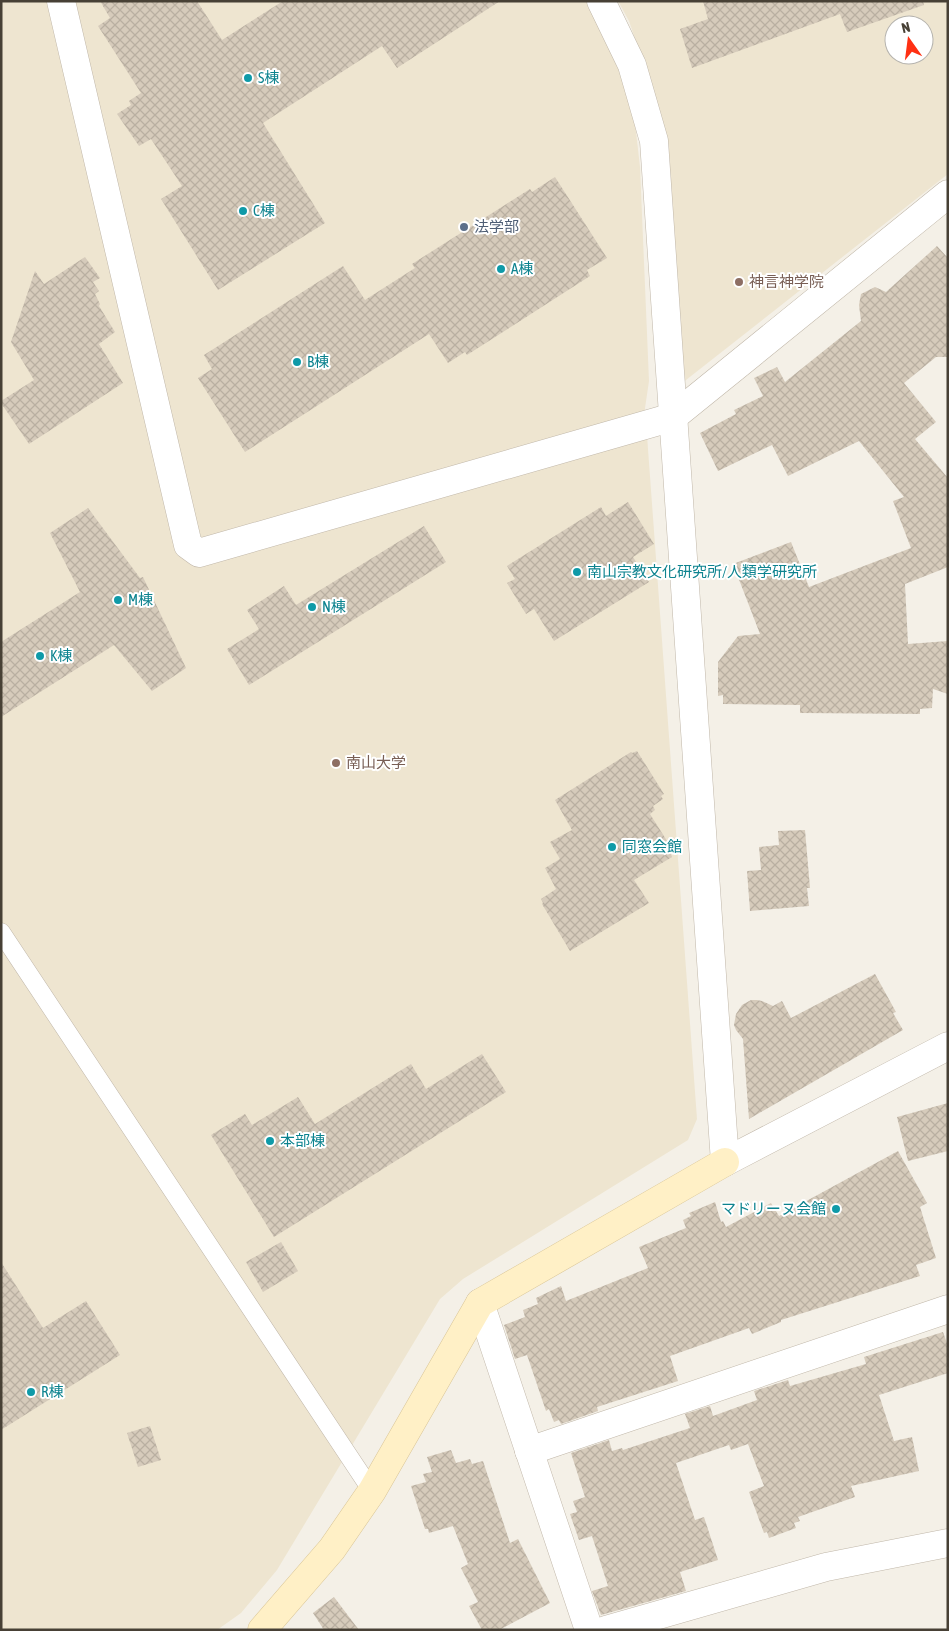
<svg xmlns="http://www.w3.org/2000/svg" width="949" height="1631" font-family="'Asap Condensed','Noto Sans JP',sans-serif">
  <defs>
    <pattern id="building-cross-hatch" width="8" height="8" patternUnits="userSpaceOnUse" patternTransform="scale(1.25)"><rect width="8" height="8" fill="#d6cbbb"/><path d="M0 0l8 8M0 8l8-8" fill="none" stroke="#b9afa1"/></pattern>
  </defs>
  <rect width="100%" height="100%" fill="#f4f0e7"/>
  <g fill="#eee5d0" fill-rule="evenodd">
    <polygon points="1,1 589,1 625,73 635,123 640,167 649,381 645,408 697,1119 688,1140 463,1279 440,1299 277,1570 241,1613 217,1630 1,1630"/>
    <path d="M 618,1 L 948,1 L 948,174 L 672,391 L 653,91 L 629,21 ZM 894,25 L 924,25 L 924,55 L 894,55 Z"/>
  </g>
  <g fill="url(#building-cross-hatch)">
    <polygon points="100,1 197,1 222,40 283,1 500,1 397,68 382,46 263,123 325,223 218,290 161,199 182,186 151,139 139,146 117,114 131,105 129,101 141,93 98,26 110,18"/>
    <polygon points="703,1 923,1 924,5 847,32 840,14 692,68 680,29 708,19"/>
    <polygon points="555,177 607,258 587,270 590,276 467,355 465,352 448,363 429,334 245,452 198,378 212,369 204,355 343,266 365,300 415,268 412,264 530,189 532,192"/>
    <polygon points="937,246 948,258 948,357 936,357 904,383 936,422 915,439 948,478 948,567 905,584 908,644 948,641 948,694 933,689 932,708 920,709 920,714 800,713 800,705 723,704 723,695 718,696 718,662 738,636 760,634 733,564 791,542 809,587 911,548 893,501 904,497 859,441 788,476 772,445 718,471 700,433 736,414 734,410 763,396 754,378 777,367 785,382 861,321 859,305 861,294 875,287 886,292"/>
    <polygon points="85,257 100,278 93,282 99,291 95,294 100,304 99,306 115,332 99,344 123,383 29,444 1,403 1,401 34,380 11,342 35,271 44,284"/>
    <polygon points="628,502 654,544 633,557 649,582 554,641 534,609 526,614 507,583 515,579 507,566 601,507 606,516"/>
    <polygon points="88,508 140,578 143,577 186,668 152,691 114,645 1,717 1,642 80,592 50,533"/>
    <polygon points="424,526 446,562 249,685 227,649 259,629 247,610 284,586 296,605"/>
    <polygon points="637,751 664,794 661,796 663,799 653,806 655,810 650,814 674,852 671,854 672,857 634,880 649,903 570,951 542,904 543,903 541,899 556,889 545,868 560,859 550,842 572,830 555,800 631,752 632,753"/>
    <polygon points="805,830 810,888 807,888 809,906 750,911 747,871 761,870 759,847 779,845 778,831"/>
    <polygon points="875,974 896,1012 893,1013 903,1030 749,1119 743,1039 736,1030 734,1025 736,1014 742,1005 751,1000 757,1000 762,1001 773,1006 782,1001 791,1018"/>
    <polygon points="482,1054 506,1092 274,1237 211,1135 245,1114 252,1125 298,1097 315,1124 411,1064 426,1089"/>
    <polygon points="948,1103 948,1151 908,1161 897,1117"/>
    <polygon points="898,1151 927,1203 920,1207 936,1258 916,1265 920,1276 781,1320 781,1322 752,1334 749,1328 670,1356 678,1381 597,1407 598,1411 561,1424 559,1420 554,1422 549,1409 546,1411 527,1355 515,1359 504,1325 525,1317 523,1310 538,1304 536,1298 561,1286 566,1301 648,1268 639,1247 686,1228 683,1220 691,1216 689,1213 715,1202 721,1222 723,1221 726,1227 771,1203 779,1216"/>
    <polygon points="281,1242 298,1271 263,1292 246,1262"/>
    <polygon points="1,1262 43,1328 86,1301 120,1355 1,1430"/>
    <polygon points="943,1332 948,1346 948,1373 879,1395 894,1441 912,1437 919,1471 851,1486 855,1497 798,1517 800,1521 794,1523 796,1528 769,1538 767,1532 764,1533 749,1492 764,1486 748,1444 731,1450 729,1445 676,1463 695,1520 704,1517 718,1560 680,1572 686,1591 601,1615 592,1591 608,1586 592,1536 579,1540 570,1514 577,1512 573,1501 585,1497 571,1453 609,1440 612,1451 622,1448 623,1450 690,1428 685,1414 710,1406 713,1416 757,1400 754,1391 788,1380 790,1386 866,1364 864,1357"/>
    <polygon points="150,1426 161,1460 138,1467 127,1433"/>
    <polygon points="451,1450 456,1463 470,1459 472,1464 483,1461 510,1543 518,1539 550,1603 499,1630 482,1630 469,1606 478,1602 461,1568 468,1564 453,1526 429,1533 428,1529 425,1529 411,1486 426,1482 423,1474 432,1472 427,1457"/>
    <polygon points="334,1597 359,1630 324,1630 313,1613"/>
  </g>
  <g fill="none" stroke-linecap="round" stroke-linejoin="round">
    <g stroke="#c0b7a9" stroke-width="19">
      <polyline id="lane" points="1,932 372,1491"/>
    </g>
    <g stroke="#c0b7a9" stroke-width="29">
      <g id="street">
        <polyline points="61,1 188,545 199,553 673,417 948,194"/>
        <polyline points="601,1 632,65 654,141 725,1162 948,1046"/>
        <polyline points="480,1303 589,1630"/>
        <polyline points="529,1451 948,1309"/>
        <polyline points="606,1630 826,1567 948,1543"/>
      </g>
    </g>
    <g stroke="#d9c596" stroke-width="29">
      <polyline id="secondary" points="262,1630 332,1549 372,1491 480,1303 725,1162"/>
    </g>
    <use href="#lane" stroke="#fff" stroke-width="18"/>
    <use href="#street" stroke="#fff" stroke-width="28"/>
    <use href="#secondary" stroke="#fff0c6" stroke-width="28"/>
  </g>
  <g fill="#0f9aa8" stroke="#fff" stroke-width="2">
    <circle cx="248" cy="78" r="5"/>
    <circle cx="243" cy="211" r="5"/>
    <circle cx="501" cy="269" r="5"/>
    <circle cx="297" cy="362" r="5"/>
    <circle cx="577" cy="572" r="5"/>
    <circle cx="118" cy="600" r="5"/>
    <circle cx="312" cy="607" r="5"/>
    <circle cx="40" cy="656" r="5"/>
    <circle cx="612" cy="847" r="5"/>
    <circle cx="270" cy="1141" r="5"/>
    <circle cx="836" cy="1209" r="5"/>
    <circle cx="31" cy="1392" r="5"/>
  </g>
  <circle fill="#5c6f8a" stroke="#fff" stroke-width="2" cx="464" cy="227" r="5"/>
  <g fill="#8d6e63" stroke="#fff" stroke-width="2">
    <circle cx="739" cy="282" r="5"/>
    <circle cx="336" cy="763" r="5"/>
  </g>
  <g text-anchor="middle" stroke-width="4" stroke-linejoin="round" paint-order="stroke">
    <g font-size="15" fill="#0d838f" stroke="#fff" text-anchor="start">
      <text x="258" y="83">S棟</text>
      <text x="253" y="216">C棟</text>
      <text x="511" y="274">A棟</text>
      <text x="307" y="367">B棟</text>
      <text x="587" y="577">南山宗教文化研究所/人類学研究所</text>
      <text x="128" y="605">M棟</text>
      <text x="322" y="612">N棟</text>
      <text x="50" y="661">K棟</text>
      <text x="622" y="852">同窓会館</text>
      <text x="280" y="1146">本部棟</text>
      <text x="826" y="1214" text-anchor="end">マドリーヌ会館</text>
      <text x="41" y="1397">R棟</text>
    </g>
    <g font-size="15" fill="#4e5e75" stroke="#fff" text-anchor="start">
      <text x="474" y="232">法学部</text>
    </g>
    <g font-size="15" fill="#785e54" stroke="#fff" text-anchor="start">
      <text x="749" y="287">神言神学院</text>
      <text x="346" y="768">南山大学</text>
    </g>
  </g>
  <rect width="949" height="1631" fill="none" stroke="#474035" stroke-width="5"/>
  <g transform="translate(909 40) rotate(346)"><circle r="24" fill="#ffffff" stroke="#b5b3ae"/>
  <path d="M0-4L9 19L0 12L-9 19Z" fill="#ff3013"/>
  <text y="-8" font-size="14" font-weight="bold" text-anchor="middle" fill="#474035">N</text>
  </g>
</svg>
